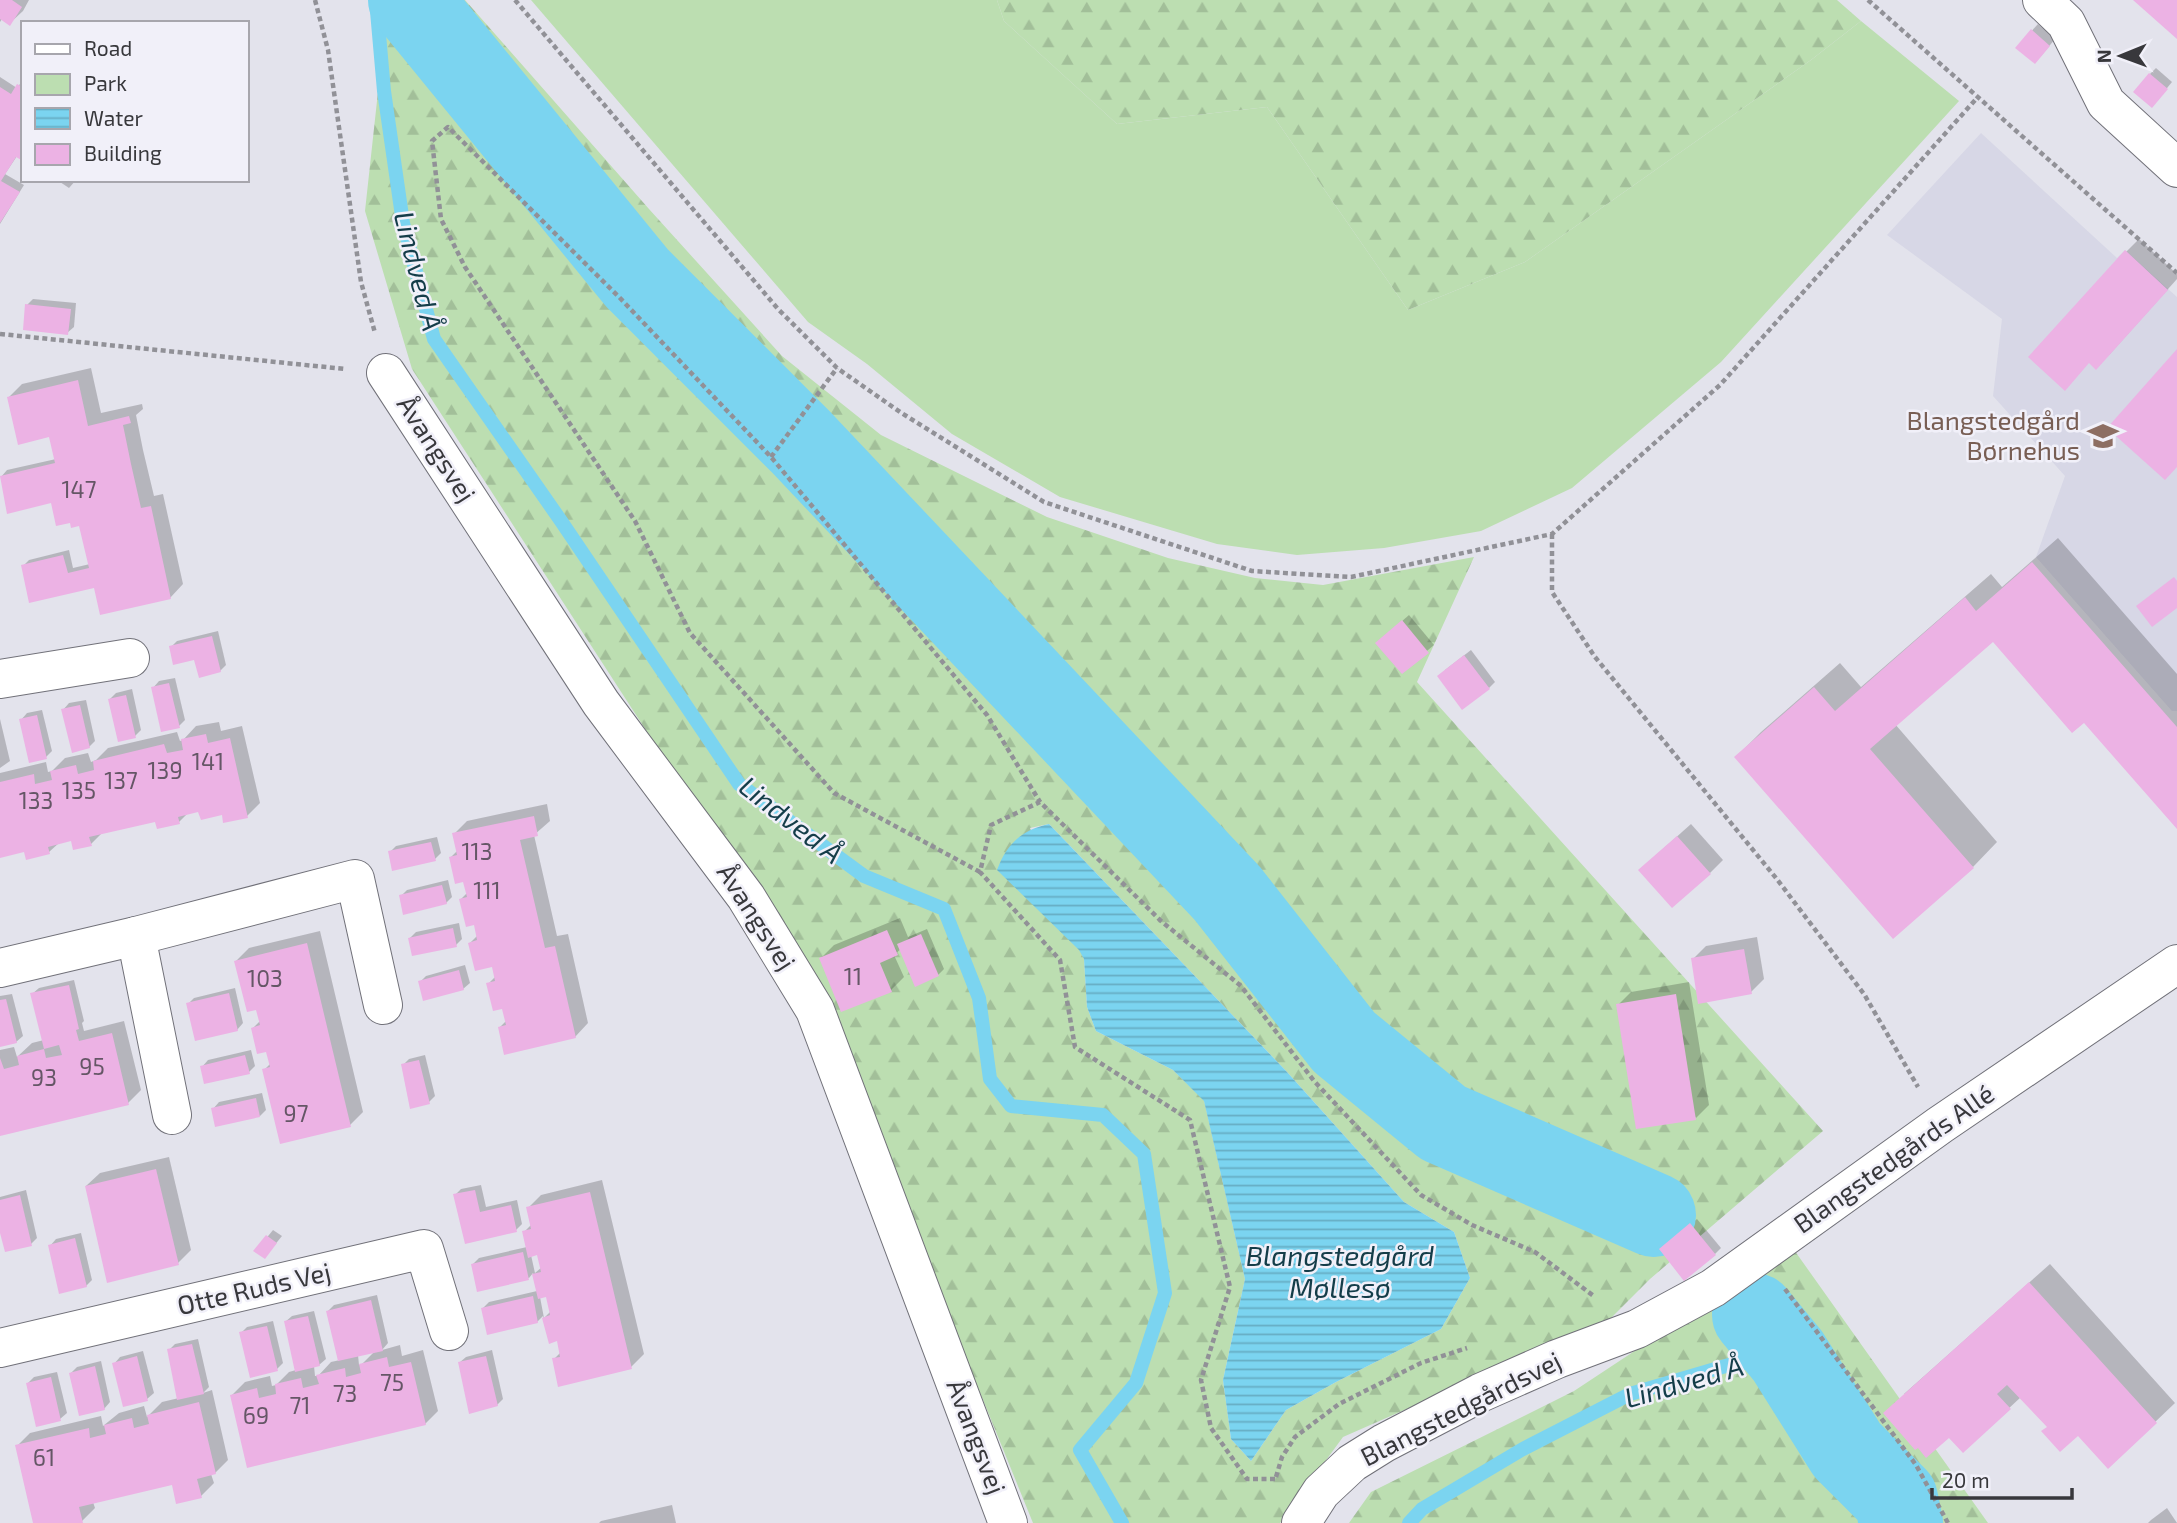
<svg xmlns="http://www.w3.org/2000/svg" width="2177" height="1523" font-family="'Exo 2',sans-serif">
  <defs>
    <pattern id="forest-firs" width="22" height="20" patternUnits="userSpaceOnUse" patternTransform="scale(1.75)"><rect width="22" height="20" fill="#bcdeb1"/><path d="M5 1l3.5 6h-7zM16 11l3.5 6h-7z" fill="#a2bf99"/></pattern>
    <pattern id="water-rules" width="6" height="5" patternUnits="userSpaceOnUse" patternTransform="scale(1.75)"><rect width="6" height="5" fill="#7bd4f0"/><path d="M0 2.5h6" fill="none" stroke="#66adc4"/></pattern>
  </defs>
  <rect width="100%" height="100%" fill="#e3e3ec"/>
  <polygon fill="#d7d7e6" points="1981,133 2117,258 2125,250 2177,297 2177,711 2172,711 2036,557 2065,476 1993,396 2002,319 1887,235"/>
  <polygon fill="#bcdeb1" points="531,0 997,0 1004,21 1117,124 1267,107 1408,310 1525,262 1811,60 1861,21 1959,101 1721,362 1572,488 1481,531 1384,548 1297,555 1217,544 1060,497 952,434 867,364 808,322"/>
  <g fill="url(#forest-firs)" fill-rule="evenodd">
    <path d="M 388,0 L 465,0 L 649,209 L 782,356 L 881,435 L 1047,517 L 1168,558 L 1255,578 L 1323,585 L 1474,557 L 1417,682 L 1823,1131 L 1650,1279 L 1609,1320 L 1343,1437 L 1280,1523 L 1033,1523 L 820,999 L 412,369 L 365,211 ZM 1049,824 L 1287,1072 L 1404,1202 L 1454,1232 L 1470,1278 L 1441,1329 L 1336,1382 L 1286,1410 L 1251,1461 L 1231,1439 L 1223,1380 L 1245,1279 L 1204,1100 L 1173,1070 L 1096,1031 L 1087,1007 L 1084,959 L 1030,828 Z"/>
    <polygon points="997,0 1837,0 1861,21 1811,60 1525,262 1408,310 1267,107 1117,124 1004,21"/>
    <polygon points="1792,1247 1988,1523 1349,1523 1371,1492 1574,1391"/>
  </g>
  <path fill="url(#water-rules)" d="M 1049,824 L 1287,1072 L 1404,1202 L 1454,1232 L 1470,1278 L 1441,1329 L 1336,1382 L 1286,1410 L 1251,1461 L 1231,1439 L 1223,1380 L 1245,1279 L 1204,1101 L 1173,1070 L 1096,1031 L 1087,1007 L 1084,959 L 1079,950 L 997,870 C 1007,843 1022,830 1049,824 Z"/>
  <g fill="#0003" fill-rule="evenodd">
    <polygon points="0,0 29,0 23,11 10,23 2,19 0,22"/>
    <polygon points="2038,24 2055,39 2041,56 2017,47"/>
    <polygon points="2156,68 2172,82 2158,99 2150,74"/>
    <polygon points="0,77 17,88 23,80 23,159 17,156 5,174 24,185 0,224"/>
    <polygon points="57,180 76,180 69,188"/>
    <polygon points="2139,239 2177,274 2177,279 2109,355 2126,252"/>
    <polygon points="33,299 76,303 74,327 67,333 27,305"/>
    <polygon points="91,368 101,413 142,404 143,409 136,415 143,450 154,496 163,494 183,584 170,598 95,586 23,566 29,560 69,550 73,568 90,564 81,523 71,521 52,501 1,477 7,470 56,459 50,435 9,397 22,384"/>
    <polygon points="2058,538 2177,674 2177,826 2085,721 1993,639 1895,724 1997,842 1973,867 1736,757 1761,732 1840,663 1861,687 1991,574 2002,587"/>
    <polygon points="1409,615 1434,645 1402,672 1384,637"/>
    <polygon points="218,631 226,665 220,671 171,647 177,641"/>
    <polygon points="1471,650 1495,682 1489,688 1445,670"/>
    <polygon points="175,678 185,720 179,726 153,688 159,681"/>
    <polygon points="132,689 141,730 135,736 110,699 116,693"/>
    <polygon points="86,700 95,741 89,747 63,710 69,703"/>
    <polygon points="42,710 52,751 46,757 21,720 27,713"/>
    <polygon points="0,719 10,761 0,768"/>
    <polygon points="219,722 221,731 242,726 260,803 247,816 199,810 188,813 179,822 157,819 103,832 91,844 73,839 59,843 49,852 25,850 0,856 0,773 46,762 48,772 52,771 65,758 88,753 91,762 96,760 108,748 177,732 180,741 183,740 196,726"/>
    <polygon points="547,804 550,821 534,835 557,936 568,934 588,1023 575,1037 500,1027 507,1020 503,1007 488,984 496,976 493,965 470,943 478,935 475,923 461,899 467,893 464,880 451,857 458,850 454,834 467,821"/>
    <polygon points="1691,824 1723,860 1710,873 1654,857"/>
    <polygon points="437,837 441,853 435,859 390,852 396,846"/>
    <polygon points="448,880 452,897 446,903 401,896 407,890"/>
    <polygon points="900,918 908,937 927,929 944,969 938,975 901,949 894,955 904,977 891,990 821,958 834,945"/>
    <polygon points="459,923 462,939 456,945 410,938 416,932"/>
    <polygon points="320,931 363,1112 350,1125 264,1070 271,1063 268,1050 253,1028 261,1020 236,961 249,948"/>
    <polygon points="1757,937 1764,979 1751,992 1693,959 1706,946"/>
    <polygon points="465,965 470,983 463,989 420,982 426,976"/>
    <polygon points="74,980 84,1021 82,1023 84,1031 124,1021 141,1090 128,1103 0,1134 0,1050 14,1047 17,1057 32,1043 44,1040 32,994 39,988"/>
    <polygon points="1689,982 1709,1105 1696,1118 1618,1005 1631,992"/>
    <polygon points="235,988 243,1023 237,1030 188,1004 194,998"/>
    <polygon points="12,994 23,1036 16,1042 0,1045 0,996"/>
    <polygon points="251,1050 255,1066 249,1072 202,1067 208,1060"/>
    <polygon points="425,1055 435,1096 429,1102 403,1065 409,1059"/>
    <polygon points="262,1093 266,1110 260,1116 213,1109 219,1102"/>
    <polygon points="169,1157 191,1250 178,1263 86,1186 100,1173"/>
    <path d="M 602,1180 L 644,1354 L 631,1367 L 554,1359 L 561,1352 L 558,1339 L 550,1342 L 543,1316 L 537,1322 L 483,1308 L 489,1302 L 537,1291 L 533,1273 L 529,1278 L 473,1264 L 479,1258 L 527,1247 L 524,1232 L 532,1224 L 528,1208 L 541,1195 ZM 538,1252 L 542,1267 L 535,1273 L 531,1255 ZM 547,1295 L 551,1311 L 544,1318 L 540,1297 Z"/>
    <polygon points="481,1185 486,1207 517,1200 522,1224 516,1230 466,1242 455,1195 461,1189"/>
    <polygon points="26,1190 37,1238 31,1244 0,1225 0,1197"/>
    <polygon points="1697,1219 1721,1248 1715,1254 1667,1243"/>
    <polygon points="273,1230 282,1236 265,1257 256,1251"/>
    <polygon points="81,1233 92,1280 86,1286 50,1246 56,1239"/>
    <polygon points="2050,1264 2175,1403 2108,1467 2078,1434 2049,1426 2021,1397 1963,1451 1904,1394"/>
    <path d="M 377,1295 L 388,1343 L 382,1350 L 400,1345 L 402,1356 L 423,1350 L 438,1411 L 425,1424 L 232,1395 L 245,1382 L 270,1376 L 272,1386 L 276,1385 L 289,1372 L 296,1370 L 285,1322 L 292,1316 L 314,1311 L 326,1359 L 319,1365 L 314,1366 L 315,1376 L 318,1376 L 331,1362 L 340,1360 L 328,1311 L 334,1305 ZM 375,1351 L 362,1364 L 359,1365 L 358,1355 Z"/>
    <polygon points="273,1321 283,1363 277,1369 241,1333 247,1327"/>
    <polygon points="198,1339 209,1387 203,1393 212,1390 228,1460 215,1473 211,1474 214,1483 201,1496 173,1482 93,1502 95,1508 82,1521 35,1523 17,1446 30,1433 101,1416 103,1426 119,1413 144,1406 147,1417 162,1402 179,1398 169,1350 175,1344"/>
    <polygon points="492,1350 503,1399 497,1405 459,1363 466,1357"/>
    <polygon points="143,1351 154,1393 147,1399 114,1364 120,1357"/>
    <polygon points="101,1361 110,1402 104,1409 71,1373 77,1367"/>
    <polygon points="57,1372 67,1413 60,1419 28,1383 34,1377"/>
    <polygon points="672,1505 676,1523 599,1523 601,1521"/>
    <polygon points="2167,1508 2177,1523 2148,1523 2151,1520"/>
  </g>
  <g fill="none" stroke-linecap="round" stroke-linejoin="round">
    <g stroke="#7bd4f0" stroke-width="14">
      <polyline points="376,0 384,91 403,223 434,339 561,521 739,784 864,876 944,909 979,998 990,1079 1011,1106 1103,1115 1144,1154 1165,1293 1136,1383 1080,1450 1122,1523"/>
      <polyline points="1409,1523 1422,1509 1523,1449 1630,1394 1729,1365 1788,1356"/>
    </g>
    <g stroke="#7bd4f0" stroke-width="84">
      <polyline points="410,0 637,278 801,442 1227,893 1344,1042 1443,1123 1654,1215"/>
      <polyline points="1754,1315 1788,1356 1847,1450 1896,1499 1901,1523"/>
    </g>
  </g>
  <g fill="#ecb2e4">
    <polygon points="0,0 12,0 22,7 10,26 0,19"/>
    <polygon points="2133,0 2177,0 2177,39"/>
    <polygon points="2031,29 2050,46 2035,64 2015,48"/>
    <polygon points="2149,73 2168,89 2152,108 2133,92"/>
    <polygon points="17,84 23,87 23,161 16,157 1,181 20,192 0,223 0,87 11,94"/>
    <polygon points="2125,250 2168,290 2096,370 2089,363 2065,391 2028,357"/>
    <polygon points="25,304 71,309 68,335 23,330"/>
    <polygon points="2177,349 2177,467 2165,480 2107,428"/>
    <polygon points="78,380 88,426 129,416 131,423 123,425 131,464 141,508 151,506 171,599 100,615 94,588 29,603 21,565 63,555 68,573 89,568 79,526 71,528 70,523 56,526 51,503 7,514 0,476 55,463 49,437 18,445 7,397"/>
    <polygon points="2032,562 2177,727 2177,829 2084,723 2072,733 1993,642 1870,749 1974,868 1893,939 1734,757 1814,687 1835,711 1965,597 1976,611"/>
    <polygon points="2174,577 2177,581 2177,608 2152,627 2136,606"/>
    <polygon points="1402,620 1429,653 1402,674 1375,643"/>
    <polygon points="212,636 221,672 199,678 194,660 173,665 169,646"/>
    <polygon points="1464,655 1490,689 1462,710 1437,676"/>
    <polygon points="169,683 180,728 161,732 151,687"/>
    <polygon points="126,695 136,738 118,742 108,699"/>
    <polygon points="80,705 90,748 72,753 61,709"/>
    <polygon points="37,715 47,759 29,763 19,719"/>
    <polygon points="206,734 208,743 230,738 248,818 223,823 222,815 201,820 198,812 178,817 180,824 157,829 155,822 89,837 92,846 73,850 71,841 48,847 50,854 26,860 24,852 0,858 0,782 34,774 35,784 52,780 50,771 76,765 78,774 94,770 93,761 164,744 167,753 183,750 181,739"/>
    <polygon points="534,816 538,836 520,840 545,948 555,946 576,1038 504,1055 498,1027 506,1025 502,1009 493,1011 486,983 495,981 492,967 475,971 468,943 477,940 474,925 466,927 459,899 467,897 463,882 455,884 449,857 457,855 452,833"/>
    <polygon points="1677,836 1711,874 1672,908 1638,870"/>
    <polygon points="431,842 436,861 392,871 388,851"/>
    <polygon points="442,885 447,904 403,915 399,895"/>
    <polygon points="453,928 457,947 412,956 408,938"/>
    <polygon points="887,930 898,955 880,963 892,992 841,1012 819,958"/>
    <polygon points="921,934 939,976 915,987 897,944"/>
    <polygon points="307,943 351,1127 280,1144 262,1069 270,1067 266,1052 257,1054 251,1028 260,1025 256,1010 247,1012 234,961"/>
    <polygon points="1744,949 1752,994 1698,1004 1691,958"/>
    <polygon points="459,970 464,990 423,1001 418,981"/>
    <polygon points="69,985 79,1029 76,1030 79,1041 112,1033 129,1105 0,1136 0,1058 4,1069 19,1065 17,1056 44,1049 46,1058 62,1055 59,1045 44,1049 30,993"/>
    <polygon points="229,993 238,1031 195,1041 186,1003"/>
    <polygon points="1676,994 1696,1120 1636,1129 1616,1004"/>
    <polygon points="6,999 17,1043 0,1047 0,1000"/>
    <polygon points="245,1055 250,1074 204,1084 200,1066"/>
    <polygon points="419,1060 430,1104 410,1109 401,1064"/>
    <polygon points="256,1098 260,1117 215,1127 211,1108"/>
    <polygon points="156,1169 179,1265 107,1283 85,1186"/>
    <polygon points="475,1190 480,1212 511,1205 517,1232 465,1244 453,1194"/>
    <polygon points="590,1192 632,1369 558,1387 552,1358 560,1357 557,1341 549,1344 542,1318 550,1315 546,1297 538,1299 532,1274 541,1272 537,1255 528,1258 522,1231 531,1229 526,1207"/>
    <polygon points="20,1195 32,1246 5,1252 0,1233 0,1200"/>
    <polygon points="1690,1223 1716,1255 1684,1281 1659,1249"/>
    <polygon points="266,1235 277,1243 265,1259 253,1251"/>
    <polygon points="75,1238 87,1287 59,1294 48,1245"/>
    <polygon points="523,1252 529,1280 477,1292 471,1264"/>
    <polygon points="2029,1282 2157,1423 2108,1469 2078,1436 2060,1452 2041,1431 2047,1427 2007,1385 1997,1394 2011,1409 1963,1453 1949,1438 1926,1458 1918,1448 1915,1450 1883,1413"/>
    <polygon points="533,1296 538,1323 487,1335 481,1308"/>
    <polygon points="371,1300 383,1351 338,1361 326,1311"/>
    <polygon points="308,1316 320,1366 295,1372 284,1321"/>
    <polygon points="267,1326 278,1371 250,1378 239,1332"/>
    <polygon points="192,1344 204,1394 177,1400 167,1349"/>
    <polygon points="137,1356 148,1401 123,1407 112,1363"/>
    <polygon points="486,1356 498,1406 469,1414 458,1362"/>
    <polygon points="387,1357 389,1367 411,1362 426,1425 247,1468 230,1395 257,1388 259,1398 276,1394 275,1384 301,1378 303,1388 319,1384 316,1375 345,1368 346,1377 361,1373 359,1364"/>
    <polygon points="95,1366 105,1410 79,1416 69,1373"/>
    <polygon points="51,1377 61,1421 36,1427 26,1383"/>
    <polygon points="199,1402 216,1474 197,1479 202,1498 176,1504 172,1485 79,1507 83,1523 33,1523 15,1445 89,1428 90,1438 106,1434 104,1425 132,1418 134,1428 149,1424 147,1415"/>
  </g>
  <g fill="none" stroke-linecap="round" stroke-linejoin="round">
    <g stroke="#717179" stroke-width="40">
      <g id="street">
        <polyline points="2042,0 2066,23 2106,103 2177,168"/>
        <polyline points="386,373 601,703 746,897 815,1010 1008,1523"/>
        <polyline points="0,679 130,658"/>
        <polyline points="136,936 172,1115"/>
        <polyline points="0,968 136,936 355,879 383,1005"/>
        <polyline points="0,1348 424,1249 449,1331"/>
        <polyline points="1301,1523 1321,1492 1352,1463 1384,1443 1480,1393 1557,1359 1637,1329 1713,1288 1940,1125 2177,964"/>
      </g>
    </g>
    <g stroke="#919197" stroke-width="4.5" stroke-dasharray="5 3.5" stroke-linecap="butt">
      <polyline points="315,0 328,50 361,282 375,333"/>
      <polyline points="515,0 778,309 837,368 900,412 1044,502 1252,571 1351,577 1552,534 1720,385 1977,98"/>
      <polyline points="1868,0 2177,273"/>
      <polyline points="0,334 345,369"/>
      <polyline points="771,457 837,368"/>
      <polyline points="1552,534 1552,592 1595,657 1776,878 1864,994 1918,1087"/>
      <polyline points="980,872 834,793 690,633 635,521 465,267 441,219 432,141 448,127 619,297 771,457 987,715 1040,802"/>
      <polyline points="1785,1289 1916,1465 1948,1523"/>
      <polyline points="1276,1477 1282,1457 1295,1437 1339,1404 1421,1363 1467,1348"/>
      <polyline points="1275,1479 1247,1479 1211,1428 1201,1380 1230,1287 1190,1120 1075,1047 1060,960 980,872 991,825 1040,802 1161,921 1241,986 1314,1081 1421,1195 1472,1225 1535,1252 1595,1297"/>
    </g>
    <use href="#street" stroke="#fff" stroke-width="38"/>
  </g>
  <defs>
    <g id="school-bare" transform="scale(2.415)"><path d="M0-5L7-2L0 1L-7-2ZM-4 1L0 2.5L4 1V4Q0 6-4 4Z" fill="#8d6e63" stroke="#f1f0f9" stroke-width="2.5" paint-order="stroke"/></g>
  </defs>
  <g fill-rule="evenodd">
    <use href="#school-bare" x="2103" y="436"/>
  </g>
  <g text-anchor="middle" stroke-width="5" stroke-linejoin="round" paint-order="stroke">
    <g font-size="23" fill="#655666">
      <text x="79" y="498">147</text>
      <text x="208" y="770">141</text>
      <text x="165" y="779">139</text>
      <text x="121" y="789">137</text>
      <text x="79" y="799">135</text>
      <text x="36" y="809">133</text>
      <text x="477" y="860">113</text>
      <text x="487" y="899">111</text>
      <text x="853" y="985">11</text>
      <text x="265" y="987">103</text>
      <text x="92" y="1075">95</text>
      <text x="44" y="1086">93</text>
      <text x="296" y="1122">97</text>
      <text x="392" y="1391">75</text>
      <text x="345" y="1402">73</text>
      <text x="300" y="1414">71</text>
      <text x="256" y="1424">69</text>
      <text x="44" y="1466">61</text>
    </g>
    <g font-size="26" fill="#785e54" stroke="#f1f0f9" text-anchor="end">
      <text x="2080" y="430">Blangstedgård<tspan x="2080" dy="30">Børnehus</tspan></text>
    </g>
    <g font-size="26" fill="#38383c" stroke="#f1f0f9">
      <text transform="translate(436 449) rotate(57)" y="9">Åvangsvej</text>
      <text transform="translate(756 917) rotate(57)" y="9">Åvangsvej</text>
      <text transform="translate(1894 1159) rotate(-35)" y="9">Blangstedgårds Allé</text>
      <text transform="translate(254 1289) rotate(-13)" y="9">Otte Ruds Vej</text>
      <text transform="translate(1461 1409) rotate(-27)" y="9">Blangstedgårdsvej</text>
      <text transform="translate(976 1437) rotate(69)" y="9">Åvangsvej</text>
    </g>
    <g font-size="28" font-style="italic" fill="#143d49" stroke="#f1f0f9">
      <text transform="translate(418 271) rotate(76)" y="10">Lindved Å</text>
      <text transform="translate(791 820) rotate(38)" y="10">Lindved Å</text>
      <text x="1340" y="1266">Blangstedgård<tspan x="1340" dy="32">Møllesø</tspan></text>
      <text transform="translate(1684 1382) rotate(-16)" y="10">Lindved Å</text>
    </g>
  </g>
  <rect x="21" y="21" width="228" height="161" fill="#f1f0f9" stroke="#a7a6ad" stroke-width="2"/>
  <rect x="35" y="44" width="35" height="10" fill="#ffffff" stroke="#a7a6ad" stroke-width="2"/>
  <text x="84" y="56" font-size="21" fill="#38383c">Road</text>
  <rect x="35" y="74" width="35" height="21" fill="#bcdeb1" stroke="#a7a6ad" stroke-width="2"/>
  <text x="84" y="91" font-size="21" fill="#38383c">Park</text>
  <rect x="35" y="108" width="35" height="21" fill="url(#water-rules)" stroke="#a7a6ad" stroke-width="2"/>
  <text x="84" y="126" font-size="21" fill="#38383c">Water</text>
  <rect x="35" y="144" width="35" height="21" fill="#ecb2e4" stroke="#a7a6ad" stroke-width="2"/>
  <text x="84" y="161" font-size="21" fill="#38383c">Building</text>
  <g transform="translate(2121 56) rotate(269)" stroke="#f1f0f9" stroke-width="5" paint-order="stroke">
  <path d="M0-5L12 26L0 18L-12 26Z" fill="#38383c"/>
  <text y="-10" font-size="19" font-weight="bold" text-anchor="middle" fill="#38383c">N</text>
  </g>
  <path d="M1932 1488v10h140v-10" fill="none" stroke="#38383c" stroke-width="3.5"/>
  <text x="1942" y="1488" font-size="21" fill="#38383c" stroke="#f1f0f9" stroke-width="5" paint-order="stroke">20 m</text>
</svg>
